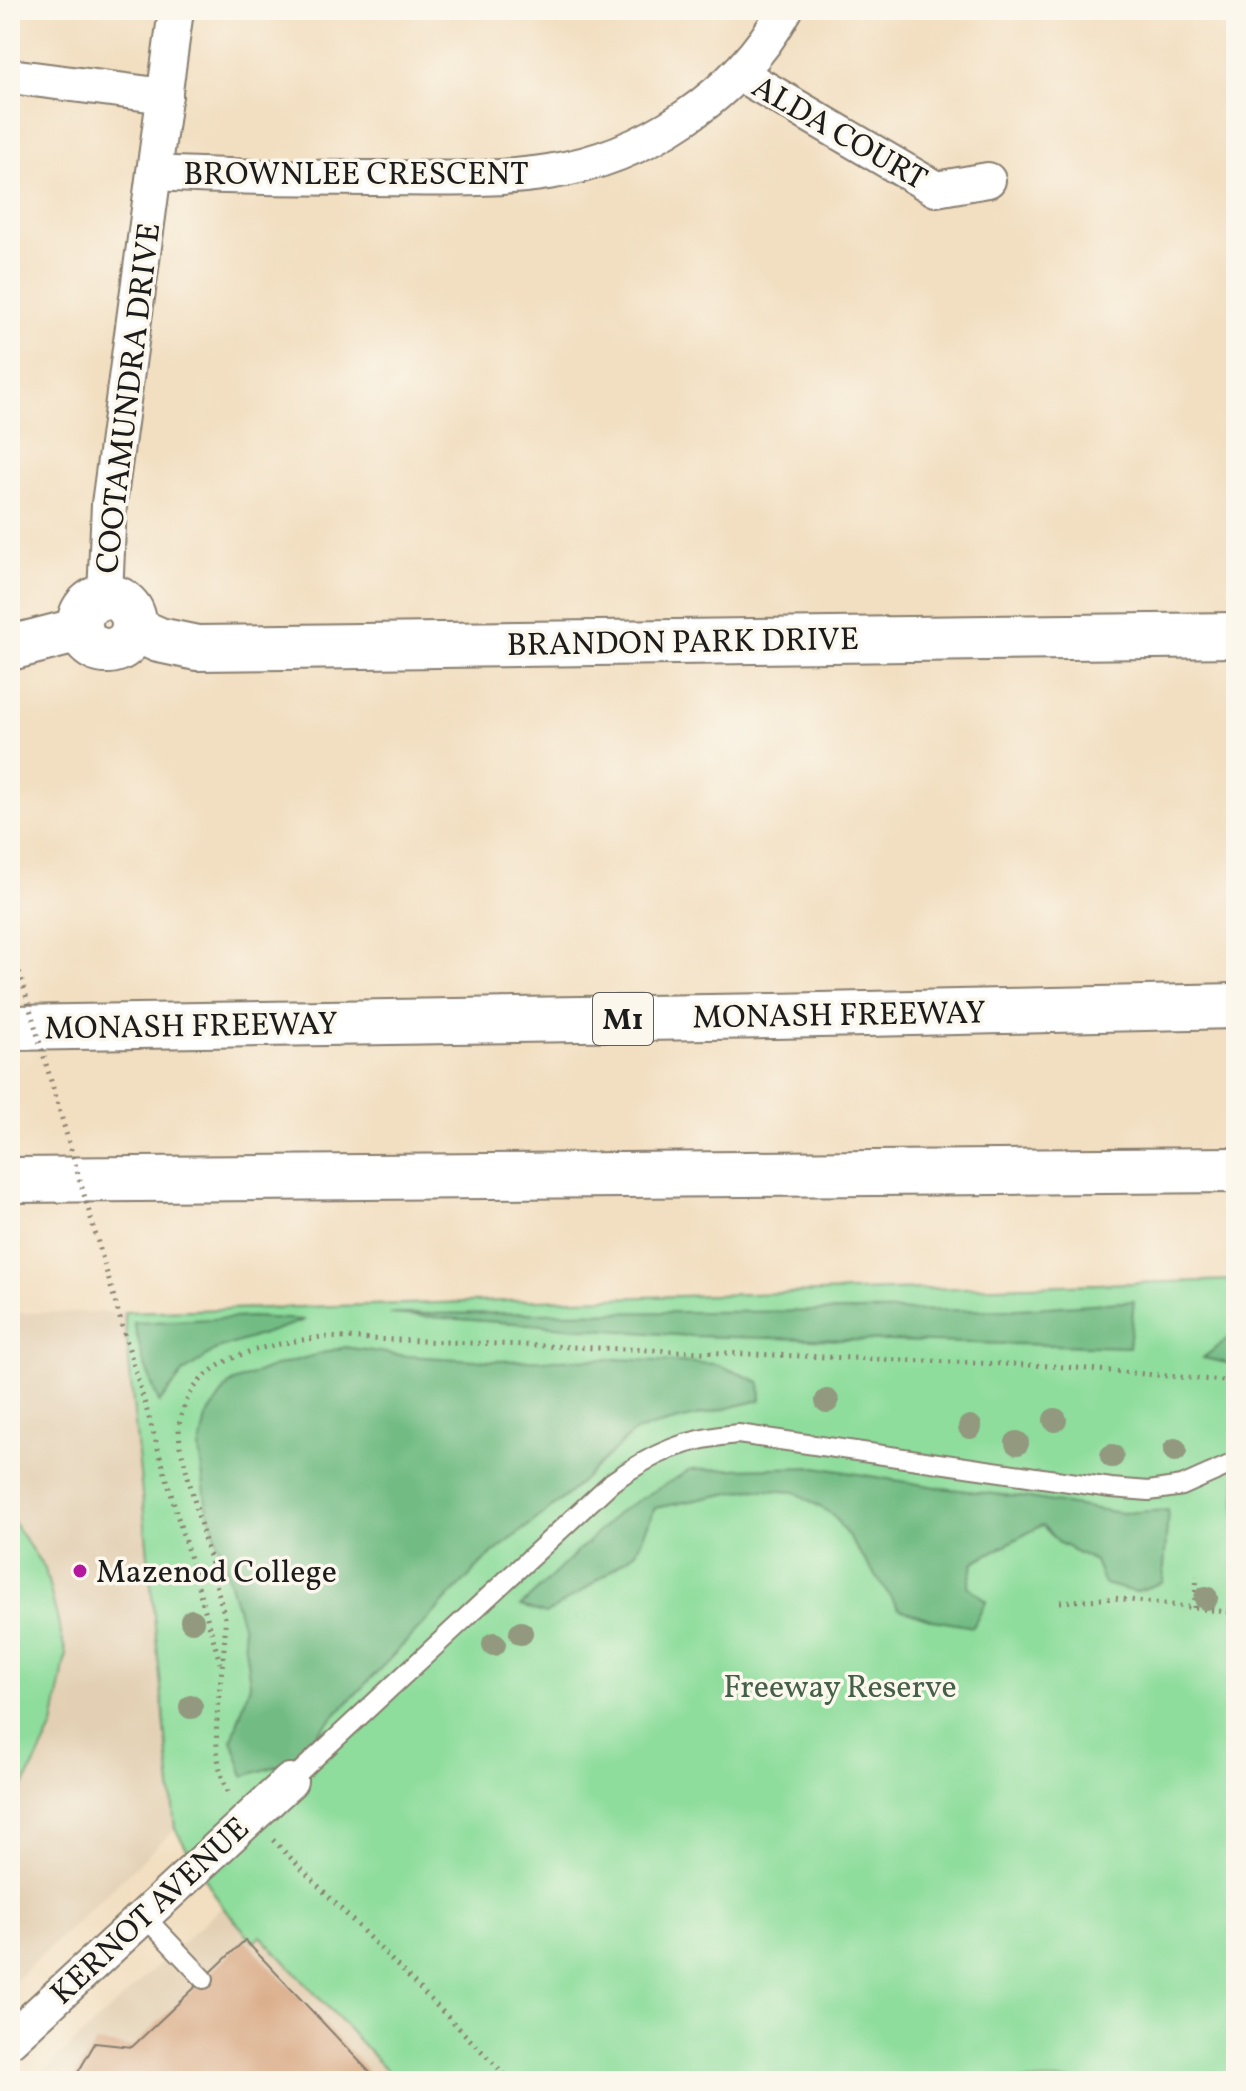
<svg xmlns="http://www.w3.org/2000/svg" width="1246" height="2091" font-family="Vollkorn,serif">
  <rect width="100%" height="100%" fill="#fbf7ec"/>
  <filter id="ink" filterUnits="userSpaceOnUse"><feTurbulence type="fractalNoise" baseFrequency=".0125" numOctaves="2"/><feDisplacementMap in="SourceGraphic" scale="16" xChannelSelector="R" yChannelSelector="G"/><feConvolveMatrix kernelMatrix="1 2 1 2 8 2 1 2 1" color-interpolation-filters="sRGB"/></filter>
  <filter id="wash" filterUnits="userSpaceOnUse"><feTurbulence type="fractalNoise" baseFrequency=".006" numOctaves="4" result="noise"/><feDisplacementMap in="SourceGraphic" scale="32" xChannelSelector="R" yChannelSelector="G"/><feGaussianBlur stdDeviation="1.8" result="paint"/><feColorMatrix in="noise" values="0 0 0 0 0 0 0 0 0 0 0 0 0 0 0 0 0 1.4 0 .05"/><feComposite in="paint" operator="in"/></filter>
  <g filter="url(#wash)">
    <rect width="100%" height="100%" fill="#f2dec0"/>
    <g fill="#e3d0b4">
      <polygon points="124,1312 175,1829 10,1985 10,1313"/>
      <polygon points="222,1906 254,1941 260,1936 397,2081 33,2081"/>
    </g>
    <g fill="#8edd9c" stroke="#557c5c" stroke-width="2">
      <polygon points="1236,1280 1236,2081 397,2081 261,1936 254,1942 222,1906 175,1829 124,1312"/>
      <polygon points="10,1518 45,1569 66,1654 53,1727 18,1798 10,1808"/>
    </g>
    <g fill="#72bc84" stroke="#476c50" stroke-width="2">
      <polygon points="1134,1301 1129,1347 690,1336 389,1314 1004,1310"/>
      <polygon points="252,1317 305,1320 218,1349 184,1372 159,1403 143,1360 134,1323"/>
      <polygon points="1236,1332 1236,1365 1203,1358"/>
      <polygon points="344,1347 407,1356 492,1361 618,1359 716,1364 760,1382 761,1400 635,1431 566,1496 487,1558 290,1762 244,1776 232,1740 250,1684 242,1625 206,1502 199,1449 206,1418 229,1384 272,1367"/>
      <polygon points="816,1467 942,1488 1029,1498 1121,1513 1168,1510 1163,1582 1135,1592 1104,1584 1095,1561 1059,1543 1042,1525 974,1562 968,1586 986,1601 973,1627 933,1620 899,1609 833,1515 795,1492 752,1489 655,1508 636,1552 587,1588 546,1614 521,1606 620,1511 690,1470"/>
    </g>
    <g id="blocks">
      <polygon fill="#d8a883" points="245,1940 378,2081 73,2081 95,2043 132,2047"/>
    </g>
  </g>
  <g filter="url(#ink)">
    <use href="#blocks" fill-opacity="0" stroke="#877d6e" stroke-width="2"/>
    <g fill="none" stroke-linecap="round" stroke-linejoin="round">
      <g stroke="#877d6e" stroke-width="22">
        <g id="lane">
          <path d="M 290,1781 L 612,1482 C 653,1453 687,1438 738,1434 L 1111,1488 L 1149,1491 L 1182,1486 L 1236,1462"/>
          <polyline points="143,1915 204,1979"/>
        </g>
      </g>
      <g stroke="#877d6e" stroke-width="38">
        <g id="street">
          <polyline points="740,74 936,189 988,180"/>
          <polyline points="10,76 165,96"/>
          <path d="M 154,173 C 227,177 300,178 372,178 C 430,178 491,181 548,172 C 644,158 738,95 785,10"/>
          <polyline points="105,596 109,504 176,10"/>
          <polyline points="10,2040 290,1781"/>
        </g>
      </g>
      <g stroke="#877d6e" stroke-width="48">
        <g id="secondary">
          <circle cx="107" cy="624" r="27"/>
          <polyline points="134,629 159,640 197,648 1236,635"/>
          <polyline points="10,648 80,630"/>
        </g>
      </g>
      <g stroke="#877d6e" stroke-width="48">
        <g id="highway">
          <polyline points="10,1028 774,1016 1236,1006"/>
          <polyline points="10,1180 1236,1170"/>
        </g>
      </g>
      <g stroke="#877d6e" stroke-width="5" stroke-dasharray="2 6" stroke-linecap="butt">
        <polyline points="1060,1602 1114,1598 1236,1613"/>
        <polyline points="1194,1608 1197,1576"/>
        <polyline points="211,1631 220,1663"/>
        <path d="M 228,1792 C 203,1741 227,1672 225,1618 L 180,1446 C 180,1438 178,1428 180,1421 C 194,1354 265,1346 321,1337 L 1053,1366 L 1236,1382"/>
        <polyline points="273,1840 511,2081"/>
      </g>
      <use href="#lane" stroke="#fff" stroke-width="18"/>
      <use href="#street" stroke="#fff" stroke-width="34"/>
      <use href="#secondary" stroke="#fff" stroke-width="44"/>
      <use href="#highway" stroke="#fff" stroke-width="44"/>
      <polyline stroke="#877d6e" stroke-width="5" stroke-dasharray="2 6" stroke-linecap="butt" points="10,925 12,947 211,1631"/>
    </g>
    <g fill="#92997f">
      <circle cx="827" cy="1401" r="12"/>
      <circle cx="1055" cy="1420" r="12"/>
      <circle cx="970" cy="1427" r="12"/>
      <circle cx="1017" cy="1443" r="12"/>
      <circle cx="1175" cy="1450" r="12"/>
      <circle cx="1112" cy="1456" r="12"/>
      <circle cx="1206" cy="1598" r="12"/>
      <circle cx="192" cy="1621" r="12"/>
      <circle cx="521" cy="1633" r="12"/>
      <circle cx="494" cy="1644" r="12"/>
      <circle cx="191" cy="1707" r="12"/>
    </g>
  </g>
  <circle fill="#b5179e" stroke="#fbf7ec" stroke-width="3" cx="80" cy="1571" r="8"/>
  <g text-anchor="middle" stroke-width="7" stroke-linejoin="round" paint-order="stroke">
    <rect fill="#fbf7ec" stroke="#5f5e5a" stroke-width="2" x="593" y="993" width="60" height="52" rx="6"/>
    <g font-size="30" font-weight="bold" fill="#1c1c1c">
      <text x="623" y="1029">M1</text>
    </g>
    <g font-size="32" fill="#1c1c1c" stroke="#fbf7ec">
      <text transform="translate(840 132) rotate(30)" y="11">ALDA COURT</text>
      <text x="356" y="184">BROWNLEE CRESCENT</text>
      <text transform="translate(127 398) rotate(-83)" y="11">COOTAMUNDRA DRIVE</text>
      <text transform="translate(683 641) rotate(-1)" y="11">BRANDON PARK DRIVE</text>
      <text transform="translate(839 1014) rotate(-1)" y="11">MONASH FREEWAY</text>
      <text transform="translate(191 1025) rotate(-1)" y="11">MONASH FREEWAY</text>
      <text transform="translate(149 1910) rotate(-43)" y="11">KERNOT AVENUE</text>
    </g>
    <g font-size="32" fill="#1c1c1c" stroke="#fbf7ec" text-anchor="start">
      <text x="96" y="1582">Mazenod College</text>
    </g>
    <g font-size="32" fill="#446049" stroke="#fbf7ec">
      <text x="840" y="1697">Freeway Reserve</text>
    </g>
  </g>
  <rect width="1246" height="2091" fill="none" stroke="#fbf7ec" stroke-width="40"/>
</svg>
